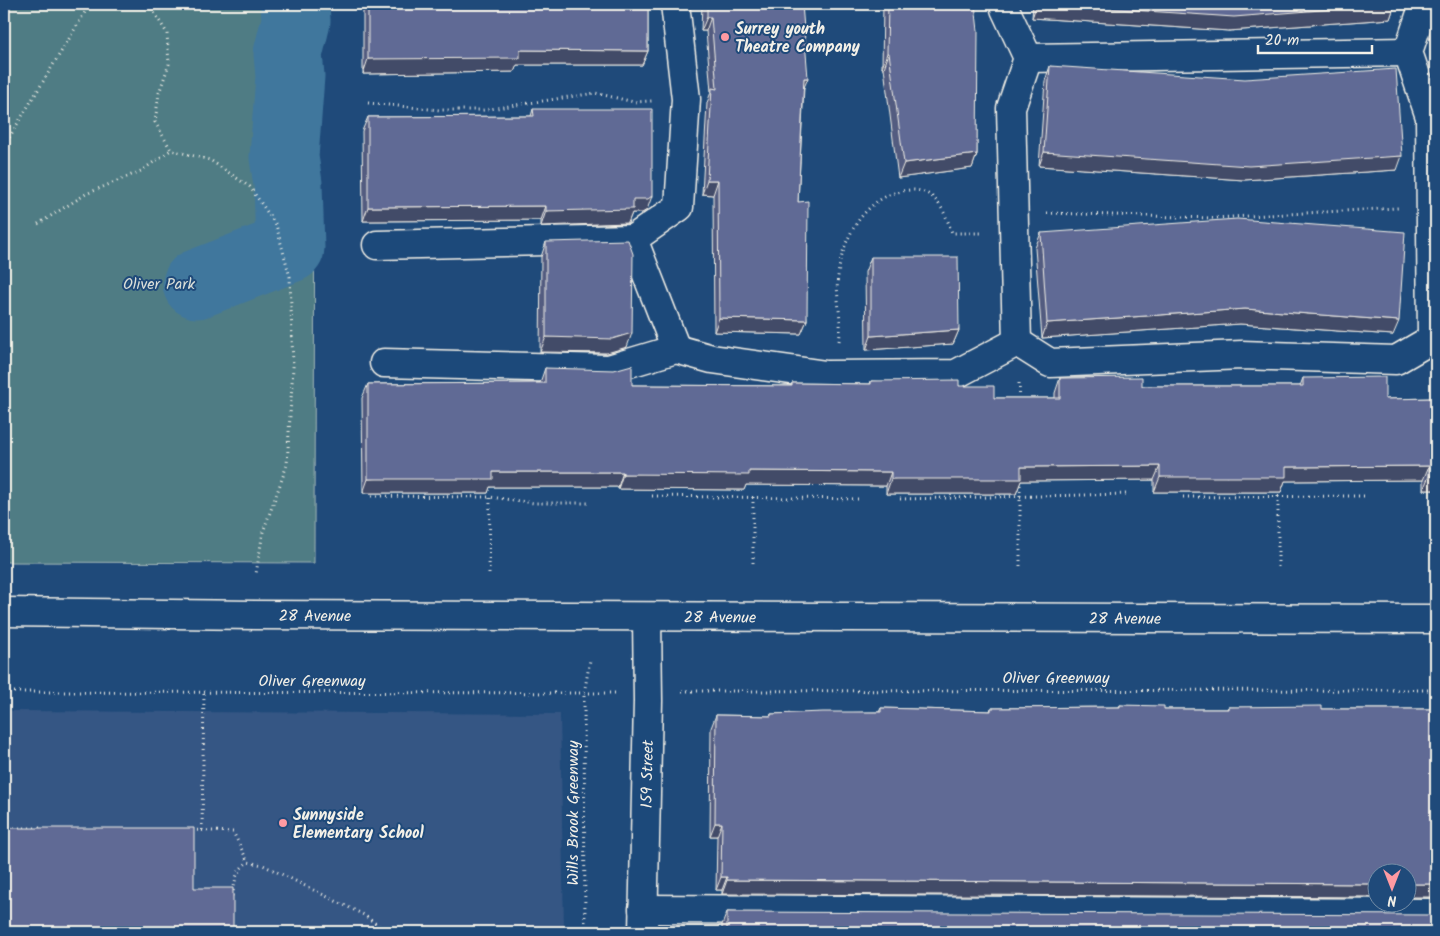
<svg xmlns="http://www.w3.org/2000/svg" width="1440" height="936" font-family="Kalam,sans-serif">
  <rect width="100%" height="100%" fill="#1f4a7a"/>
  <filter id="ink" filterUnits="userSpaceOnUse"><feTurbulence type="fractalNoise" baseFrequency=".02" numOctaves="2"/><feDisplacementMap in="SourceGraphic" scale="10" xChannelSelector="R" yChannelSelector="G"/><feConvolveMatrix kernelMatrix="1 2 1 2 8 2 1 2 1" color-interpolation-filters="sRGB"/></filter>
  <g filter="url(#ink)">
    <polygon fill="#365784" points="4,711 560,714 564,932 4,932"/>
    <polygon fill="#507c84" stroke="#a2b6b6" points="4,4 315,4 314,563 4,562"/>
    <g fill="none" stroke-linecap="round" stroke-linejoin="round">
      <polyline stroke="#40779d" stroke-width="69" points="197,284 290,248 288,184 284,157 290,76 288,54 296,21 295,4"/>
      <g stroke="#f4f1e8" stroke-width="31">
        <g id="minor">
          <polyline points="675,4 686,99 679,207 633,239 676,349"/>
          <polyline points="1005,4 1005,9 1028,58 1011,108 1017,342"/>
          <polyline points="1424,4 1408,52 1430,117 1432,339"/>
          <polyline points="1028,58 1408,52"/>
          <polyline points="377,245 633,239"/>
          <polyline points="384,363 609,369 676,349 712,359 826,375 956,374 1017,342 1050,363 1242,355 1396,360 1432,339 1436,341"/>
          <path id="s1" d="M 4,612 L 255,615 L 1436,619"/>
          <polyline points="643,909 1436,913"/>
          <path id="s2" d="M 643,932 L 648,701 L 647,617"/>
        </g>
      </g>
      <g stroke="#f4f1e8" stroke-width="3" stroke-dasharray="1 4" stroke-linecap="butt">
        <polyline points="149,4 167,33 169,64 159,93 155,122 171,150 210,160 250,187 276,225 290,277 293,367 287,465 263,532 256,574"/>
        <polyline points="368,103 440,110 483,110 595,93 634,102 652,101"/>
        <polyline points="4,146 84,14 89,4"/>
        <polyline points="1047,213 1212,218 1398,208"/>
        <polyline points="38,224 86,194 141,171 171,150"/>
        <path d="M 839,341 C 843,320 835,297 838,276 C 842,237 867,192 911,190 C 936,189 945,212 952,233 L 981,233"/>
        <polyline points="1019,383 1020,402"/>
        <polyline points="1020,480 1020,567"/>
        <polyline points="372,496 490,497 534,503 589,503"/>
        <polyline points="652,496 861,499"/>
        <polyline points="1278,496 1278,571"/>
        <polyline points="753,497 753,565"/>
        <polyline points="1183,497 1365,496"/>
        <polyline points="900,499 1129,494"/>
        <polyline points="489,574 490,497"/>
        <polyline points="682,691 1436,690"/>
        <polyline points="4,692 616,693"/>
        <polyline points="4,828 48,828"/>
        <polyline points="192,830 233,832 248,862"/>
        <polyline points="202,830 204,693"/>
        <path d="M 232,896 C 236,881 234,872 248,862 L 263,865 L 364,915 L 387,932"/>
        <polyline points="585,932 584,694 590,660"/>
      </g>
      <use href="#minor" stroke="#1f4a7a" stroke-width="28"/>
    </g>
    <g fill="#535c80" stroke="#f4f1e8">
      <polygon points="363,4 648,4 648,51 642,65 517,65 514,72 363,74"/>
      <polygon points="702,4 802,4 804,87 798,202 807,320 801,334 714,332 713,195 702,194 707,103 711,92 706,31 701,31"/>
      <polygon points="883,4 977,4 975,8 977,154 972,168 898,178 884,68 882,68"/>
      <polygon points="1033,4 1395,4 1390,19 1229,31 1032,18"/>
      <polygon points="1050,66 1397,170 1244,180 1039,166 1045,81"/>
      <polygon points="533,109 647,210 642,213 632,213 628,223 541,226 541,220 363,221 362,131 368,117 531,116"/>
      <polygon points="1041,233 1393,335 1240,324 1042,338 1035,248"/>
      <polygon points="546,242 627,347 607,353 540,352 541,257"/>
      <polygon points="871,257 959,330 953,344 866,350 865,272"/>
      <polygon points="545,368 632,385 791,386 792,383 870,384 871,381 959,386 994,398 1055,398 1055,393 1060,378 1142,386 1300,386 1303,378 1385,399 1436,398 1436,490 1423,490 1423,480 1285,481 1281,492 1154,492 1154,480 1021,481 1016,494 886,494 886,486 746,485 744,490 618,489 618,487 490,487 488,493 363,493 362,398 368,384 540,383"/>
      <polygon points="1120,705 1164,709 1227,709 1228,707 1322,709 1436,709 1436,897 722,894 722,890 716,890 717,836 710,836 711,728 716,715 770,716 771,714 879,712 881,708 990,711 991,708 1119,707"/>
      <polygon points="727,912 1436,932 722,932 722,925"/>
    </g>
    <g fill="#434b68" stroke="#f4f1e8">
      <polygon points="1037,4 1395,4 1390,19 1229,31 1032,18"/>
      <polygon points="707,17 711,17 706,31 701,31"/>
      <polygon points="520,50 648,51 642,65 517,65 514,72 363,74 368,59"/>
      <polygon points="887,53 889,53 884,68 882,68"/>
      <polygon points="804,78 808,78 802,92"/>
      <polygon points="1044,152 1402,156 1397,170 1244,180 1039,166"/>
      <polygon points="977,154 972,168 898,178 904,163"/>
      <polygon points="707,180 718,180 713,195 702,194"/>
      <polygon points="652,196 647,210 642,213 632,213 628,223 541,226 546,211"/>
      <polygon points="546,206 541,220 363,221 368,207"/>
      <polygon points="1245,309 1399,321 1393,335 1240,324 1042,338 1047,323"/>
      <polygon points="719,318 807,320 801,334 714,332"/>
      <polygon points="959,330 953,344 866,350 871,336"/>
      <polygon points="632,333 627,347 607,353 540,352 546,337"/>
      <polygon points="1160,466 1154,480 1021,481 1016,494 886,494 891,479 1021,467"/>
      <polygon points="1429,466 1423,480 1285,481 1281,492 1154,492 1160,477 1286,467"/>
      <polygon points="749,471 891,472 886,486 746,485 744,490 618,489 623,474"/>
      <polygon points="493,472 623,472 618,487 490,487 488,493 363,493 368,479"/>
      <polygon points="1429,476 1436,476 1436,490 1423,490"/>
      <polygon points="715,823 722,823 717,836 710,836"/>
      <polygon points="721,877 727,877 722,890 716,890"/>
      <polygon points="727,880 1378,884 1378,897 722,894"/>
      <rect x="1408" y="884" width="28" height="13"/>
    </g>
    <g fill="#606b95" stroke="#f4f1e8">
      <polygon points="368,4 648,4 648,51 520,50 520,58 368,59"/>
      <polygon points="707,4 802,4 808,78 804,78 798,202 808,201 807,320 719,318 718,180 707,180 712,88 717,89 711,17 707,17"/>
      <polygon points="888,4 975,4 978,31 977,154 904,163 889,53 887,53"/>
      <polygon points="1045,4 1395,4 1234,17"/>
      <polygon points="1050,66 1245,79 1396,69 1402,156 1249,166 1044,152"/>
      <polygon points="533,109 652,109 652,196 648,199 633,199 633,209 546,211 546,206 368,207 368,117 534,116"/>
      <polygon points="1237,219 1405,232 1399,321 1245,309 1047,323 1041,233"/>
      <polygon points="628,240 633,254 632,333 612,339 546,337 546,242"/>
      <polygon points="871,257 958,257 959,330 871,336"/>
      <polygon points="632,365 632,385 792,386 792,383 871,384 871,381 959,380 959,386 994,386 994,398 1060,398 1060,378 1142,377 1142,386 1303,386 1303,378 1385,377 1385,399 1436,398 1436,476 1429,476 1429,466 1286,467 1286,477 1160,477 1160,466 1021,467 1021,479 891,479 891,472 749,471 749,475 623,474 623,472 493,472 493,479 368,479 368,384 545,383 545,368 614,370"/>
      <polygon points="1120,705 1164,706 1164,709 1228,709 1228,707 1322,706 1322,709 1436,709 1436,884 1408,884 1408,874 1378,874 1378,884 727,880 727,877 721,877 722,823 715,823 716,715 771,716 771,714 823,712 881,712 881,708 991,711 991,708 1120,707"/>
      <polygon points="4,828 194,828 194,888 233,888 233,932 4,932"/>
      <polygon points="727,912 1436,915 1436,932 727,932"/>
    </g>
  </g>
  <g fill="#ff9aa2" stroke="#1f4a7a" stroke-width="2">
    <circle cx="725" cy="37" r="5"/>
    <circle cx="283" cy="823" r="5"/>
  </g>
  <g text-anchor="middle" stroke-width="4" stroke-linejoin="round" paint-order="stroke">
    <g font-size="16" font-weight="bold" fill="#f4f1e8" stroke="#1f4a7a" text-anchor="start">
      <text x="735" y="34">Surrey youth<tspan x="735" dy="18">Theatre Company</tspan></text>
      <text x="293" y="820">Sunnyside<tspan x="293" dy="18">Elementary School</tspan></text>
    </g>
    <g font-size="16" fill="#dbdfd9" stroke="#1f4a7a">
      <text x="159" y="289">Oliver Park</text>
    </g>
    <g font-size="16" fill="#f4f1e8" stroke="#1f4a7a">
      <text dy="6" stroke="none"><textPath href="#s1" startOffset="311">28 Avenue</textPath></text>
      <text dy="6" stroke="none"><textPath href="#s1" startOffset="716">28 Avenue</textPath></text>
      <text dy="6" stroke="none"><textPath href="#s1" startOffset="1121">28 Avenue</textPath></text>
      <text x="1056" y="683">Oliver Greenway</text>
      <text x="312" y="686">Oliver Greenway</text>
      <text dy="6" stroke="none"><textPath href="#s2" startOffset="158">159 Street</textPath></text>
      <text transform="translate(572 813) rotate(-90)" y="6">Wills Brook Greenway</text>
    </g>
  </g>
  <rect width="1440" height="936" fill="none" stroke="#1f4a7a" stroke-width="20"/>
  <rect x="10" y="10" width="1420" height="916" fill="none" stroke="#f4f1e8" stroke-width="2" filter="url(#ink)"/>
  <g transform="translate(1392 888) rotate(180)"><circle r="24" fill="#1f4a7a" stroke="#748da6"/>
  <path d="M0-4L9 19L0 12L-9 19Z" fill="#ff9aa2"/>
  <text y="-8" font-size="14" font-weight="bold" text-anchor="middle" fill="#f4f1e8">N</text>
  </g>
  <path d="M1258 45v8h114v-8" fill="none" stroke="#f4f1e8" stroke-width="2.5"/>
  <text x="1265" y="45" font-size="15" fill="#f4f1e8" stroke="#1f4a7a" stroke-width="4" paint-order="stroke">20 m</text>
</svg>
